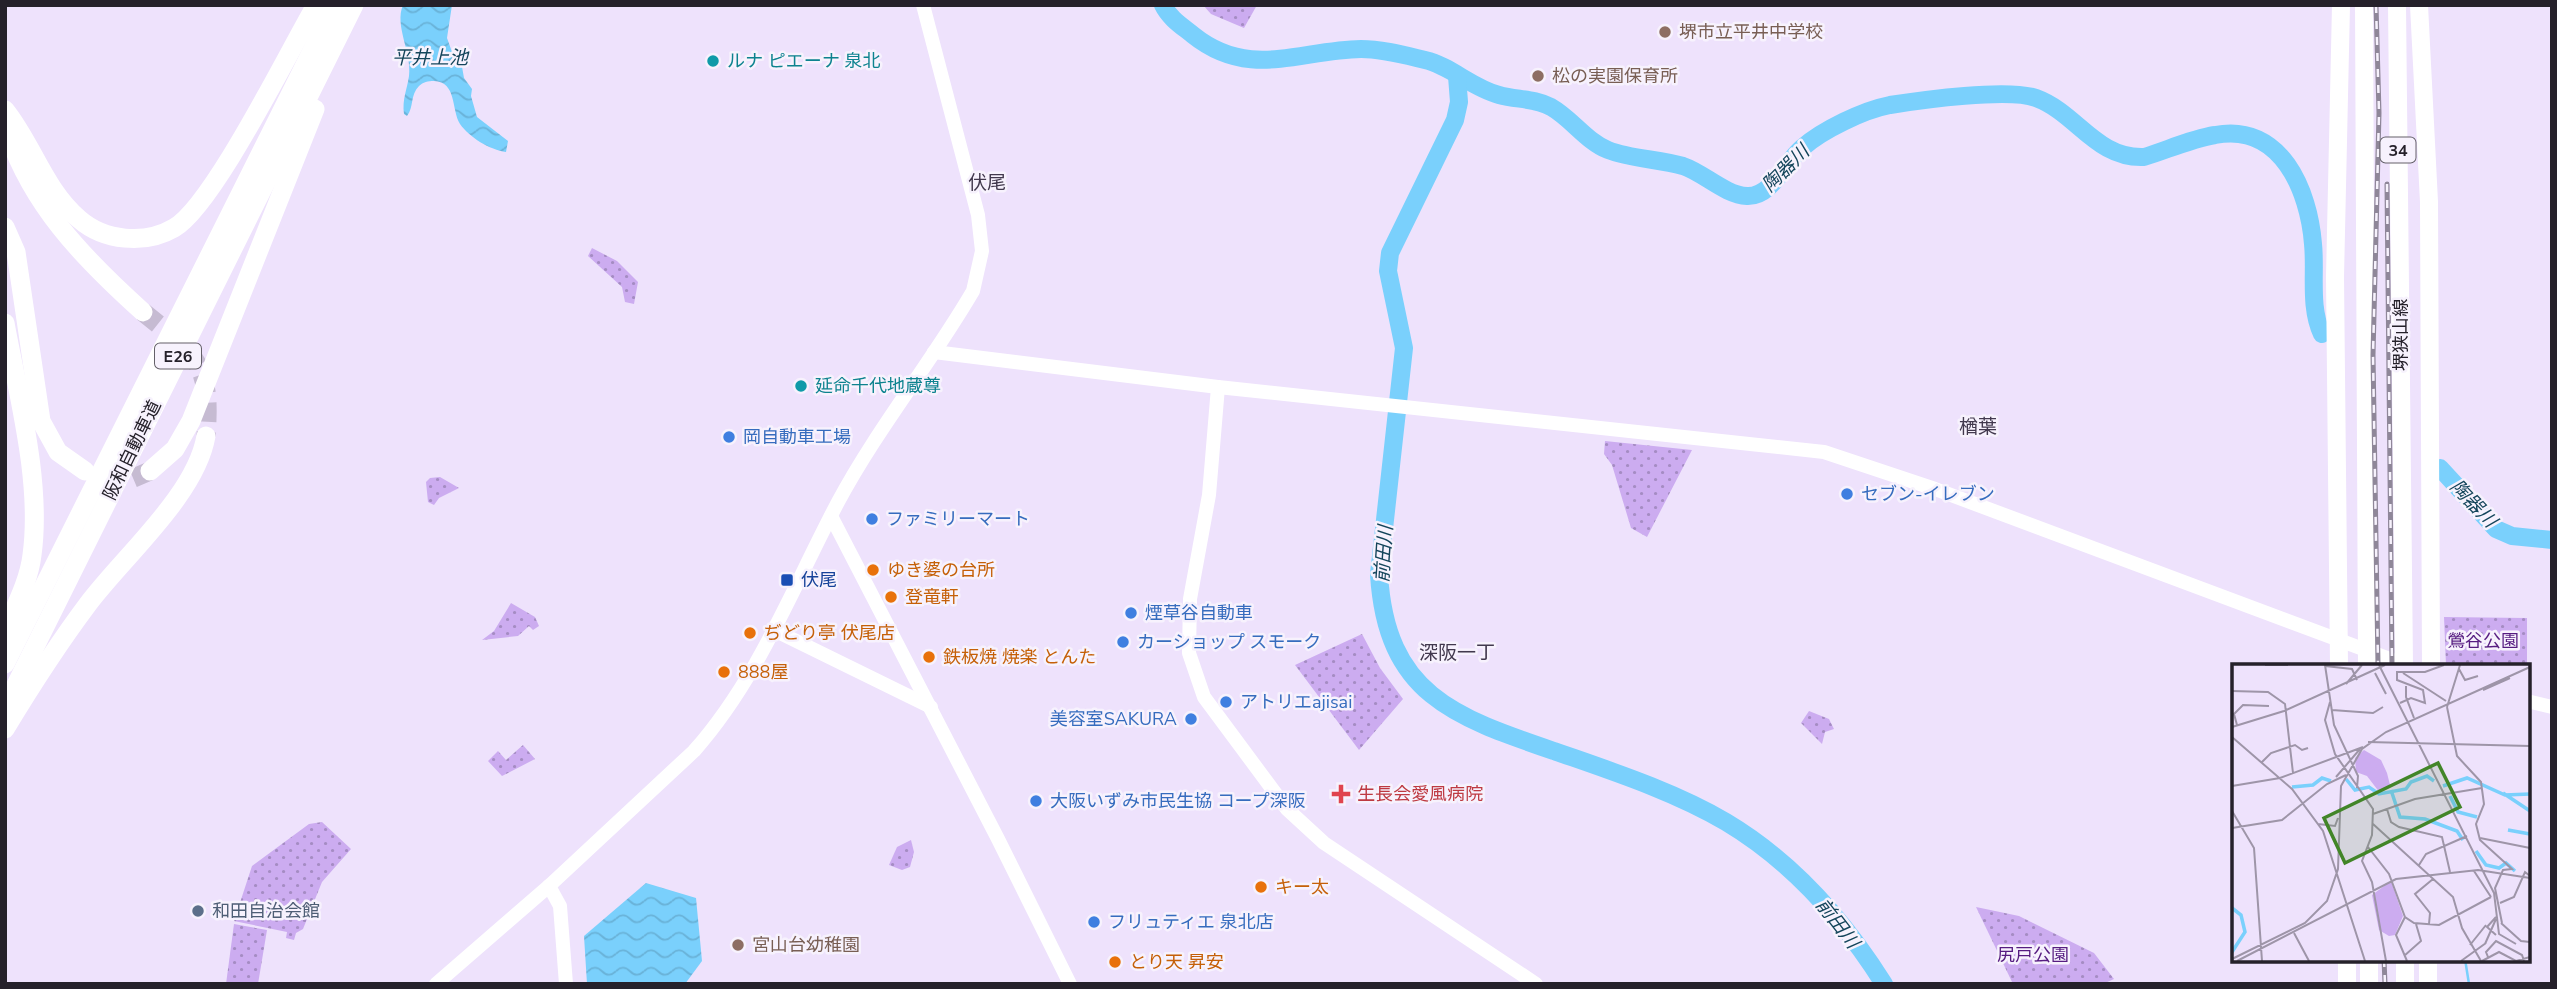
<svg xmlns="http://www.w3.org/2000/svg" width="2557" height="989" font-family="'Nunito Sans','Noto Sans JP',sans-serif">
  <defs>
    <pattern id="grass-dots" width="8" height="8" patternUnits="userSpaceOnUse" patternTransform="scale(1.75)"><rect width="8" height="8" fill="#ccacf0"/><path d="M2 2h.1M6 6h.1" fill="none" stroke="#a58cc3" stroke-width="1.8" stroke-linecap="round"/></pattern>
    <pattern id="water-waves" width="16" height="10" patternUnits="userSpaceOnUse" patternTransform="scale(1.75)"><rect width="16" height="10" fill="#7ad0fc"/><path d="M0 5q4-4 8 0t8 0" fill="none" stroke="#69b2d8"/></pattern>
  </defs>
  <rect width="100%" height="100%" fill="#eee2fc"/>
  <g fill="url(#grass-dots)">
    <polygon points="1203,5 1257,5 1244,28 1211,14"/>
    <polygon points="592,248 617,261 638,282 634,304 625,302 622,287 588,256"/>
    <polygon points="1605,441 1692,450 1647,537 1631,528 1612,465 1604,454"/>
    <polygon points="440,477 459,488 439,498 434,505 428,502 426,482 430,478"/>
    <polygon points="511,603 535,617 539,626 533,630 529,626 518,636 482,640 494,631"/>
    <polygon points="2444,617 2527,618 2527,682 2527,665 2446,665"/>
    <polygon points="1362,634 1380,668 1403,699 1359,750 1295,665"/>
    <polygon points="1809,711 1829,719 1834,729 1825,732 1822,744 1801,723"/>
    <polygon points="523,745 535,759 502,776 488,761 498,751 506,760"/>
    <polygon points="322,822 351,849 322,882 303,929 296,933 294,940 286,938 287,932 234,921 252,866 309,824"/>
    <polygon points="911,840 914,852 910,867 902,870 889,865 897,847"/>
    <polygon points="1976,907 2019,916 2094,953 2114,979 2103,984 2013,984"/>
    <polygon points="234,924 267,930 258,984 226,984"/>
  </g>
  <g fill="url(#water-waves)">
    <path d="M 403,5 L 452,5 L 447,38 L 452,52 L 461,61 L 464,78 L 472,89 L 471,96 L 477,117 L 508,141 L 506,152 C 490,150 469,137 460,124 C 451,109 457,82 434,81 C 428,81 423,82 419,86 C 410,95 414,107 407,116 L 404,114 C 402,99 407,90 409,76 C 412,52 394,26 403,5 Z"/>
    <polygon points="646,883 696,898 702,961 685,984 587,984 584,936"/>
  </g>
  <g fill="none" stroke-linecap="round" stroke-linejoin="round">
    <polyline stroke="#7ad0fc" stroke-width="2.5" points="2465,959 2469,984"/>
    <g stroke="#7ad0fc" stroke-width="18">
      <path d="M 1163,5 C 1170,19 1182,26 1193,35 C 1249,80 1299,50 1361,49 C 1382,49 1404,55 1425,60 C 1451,66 1472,88 1499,95 C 1517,100 1534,98 1551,107 C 1572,119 1586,141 1608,150 C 1631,159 1659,159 1683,166 C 1704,173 1725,195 1747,196 C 1772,197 1785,162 1802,148 C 1822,130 1864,110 1890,105 C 1922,100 2008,88 2036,98 C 2077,113 2096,159 2144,157 C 2167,150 2191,139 2215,135 C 2281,122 2309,191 2313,244 C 2316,272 2309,307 2322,334"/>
      <path d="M 1457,76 L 1459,102 L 1455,120 L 1390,253 L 1388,271 L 1404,348 L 1379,574 C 1386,694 1454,717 1554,751 C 1611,771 1673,791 1726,822 C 1793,862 1843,919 1884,984"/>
      <polyline points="2440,468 2496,529 2512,536 2552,540"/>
    </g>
    <g stroke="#c6bbd2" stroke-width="19" stroke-dasharray="19 10" stroke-linecap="butt">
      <path d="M 143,312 C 196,355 212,363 206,436"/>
      <polyline points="105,480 124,482 150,471"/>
    </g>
    <g stroke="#fff" stroke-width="14">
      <polyline points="934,352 1218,387 1824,452 1935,489 2406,665"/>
      <polyline points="1218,387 1209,495 1190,599 1189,653 1204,697 1287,809 1324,843 1536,984"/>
      <polyline points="831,516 998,839 1070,984"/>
      <polyline points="774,630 931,707"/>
      <polyline points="2527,701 2552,707"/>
      <polyline points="549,886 560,906 566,984"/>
      <path d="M 436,984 L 549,886 L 694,751 C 758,679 793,587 838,502 C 877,429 931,363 973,291 L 982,251 L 978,215 L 923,5"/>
    </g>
    <g stroke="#fff" stroke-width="18">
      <polyline points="2364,5 2367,665"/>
      <polyline points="2397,5 2404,665"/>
      <polyline points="2419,5 2429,202 2431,665"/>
      <polyline points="2339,665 2335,277 2341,5"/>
      <polyline points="2347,959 2347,984"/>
      <polyline points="2369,959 2369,984"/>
      <polyline points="2405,959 2405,984"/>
      <polyline points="2428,984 2428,959"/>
    </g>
    <g stroke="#fff" stroke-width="19">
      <path d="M 5,110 C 33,145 44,189 79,219 C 104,241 145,245 174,228 C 213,206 289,51 316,5"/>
      <path d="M 5,124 C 29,203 83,258 143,312"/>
      <polyline points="5,227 16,252 41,421 58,452 85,471"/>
      <path d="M 5,323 C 18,395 42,482 32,555 C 29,581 15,607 5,631"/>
      <polyline points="150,471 175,449 191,421 315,109"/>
      <polyline points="5,664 335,5"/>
      <polyline points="5,707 354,5"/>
      <path d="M 5,729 C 31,686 58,644 88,604 C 124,556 196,495 206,436"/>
    </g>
    <g stroke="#8f8799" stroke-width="5">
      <g id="rail">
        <polyline points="2376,5 2379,113 2373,355 2378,665"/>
        <polyline points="2387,184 2392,665"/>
        <polyline points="2384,959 2385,984"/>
      </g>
    </g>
    <use href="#rail" stroke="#f7f2fd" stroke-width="2.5" stroke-dasharray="8" stroke-linecap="butt"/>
  </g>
  <g fill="#8d6e63" stroke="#f7f2fd" stroke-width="2.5">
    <circle cx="1665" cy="32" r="7"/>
    <circle cx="1538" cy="76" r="7"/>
    <circle cx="738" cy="945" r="7"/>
  </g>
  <g fill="#0f9aa8" stroke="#f7f2fd" stroke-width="2.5">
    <circle cx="713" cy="61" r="7"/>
    <circle cx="801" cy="386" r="7"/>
  </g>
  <g fill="#3f7fe0" stroke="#f7f2fd" stroke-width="2.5">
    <circle cx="729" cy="437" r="7"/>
    <circle cx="1847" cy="494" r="7"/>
    <circle cx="872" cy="519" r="7"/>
    <circle cx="1131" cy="613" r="7"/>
    <circle cx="1123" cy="642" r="7"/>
    <circle cx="1226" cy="702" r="7"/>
    <circle cx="1191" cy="719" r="7"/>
    <circle cx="1036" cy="801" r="7"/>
    <circle cx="1094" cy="922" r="7"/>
  </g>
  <g fill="#e8710a" stroke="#f7f2fd" stroke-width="2.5">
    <circle cx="873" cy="570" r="7"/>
    <circle cx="891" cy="597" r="7"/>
    <circle cx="750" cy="633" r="7"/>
    <circle cx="929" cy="657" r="7"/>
    <circle cx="724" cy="672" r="7"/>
    <circle cx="1261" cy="887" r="7"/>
    <circle cx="1115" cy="962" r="7"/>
  </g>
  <rect fill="#1a4fb4" stroke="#f7f2fd" stroke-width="2.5" x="780" y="573" width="14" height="14" rx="3.5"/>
  <path fill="#e0444e" stroke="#f7f2fd" stroke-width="2.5" d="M1337.5 783.5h7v7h7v7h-7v7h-7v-7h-7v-7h7z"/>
  <circle fill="#5c6f8a" stroke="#f7f2fd" stroke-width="2.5" cx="198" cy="911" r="7"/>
  <g text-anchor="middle" stroke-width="5" stroke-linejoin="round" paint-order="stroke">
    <g fill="#f7f2fd" stroke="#646069" stroke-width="2">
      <rect x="2380.5" y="137.5" width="35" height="25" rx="5"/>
      <rect x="155" y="343.5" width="46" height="25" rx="5"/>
    </g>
    <g font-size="16" font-weight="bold" fill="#25212a">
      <text x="2398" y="156">34</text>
      <text x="178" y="362">E26</text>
    </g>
    <g font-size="18" fill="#785e54" stroke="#f7f2fd" text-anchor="start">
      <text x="1679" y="38">堺市立平井中学校</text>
      <text x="1552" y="82">松の実園保育所</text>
      <text x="752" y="951">宮山台幼稚園</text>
    </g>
    <g font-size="18" fill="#0d838f" stroke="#f7f2fd" text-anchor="start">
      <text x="727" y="67">ルナ ピエーナ 泉北</text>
      <text x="815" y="392">延命千代地蔵尊</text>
    </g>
    <g font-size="18" fill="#25212a" stroke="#f7f2fd">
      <text transform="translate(2401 335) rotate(-90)" y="6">堺狭山線</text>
      <text transform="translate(132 450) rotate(-64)" y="6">阪和自動車道</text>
    </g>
    <g font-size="18" fill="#366cbe" stroke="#f7f2fd" text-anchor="start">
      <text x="743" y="443">岡自動車工場</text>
      <text x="1861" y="500">セブン-イレブン</text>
      <text x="886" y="525">ファミリーマート</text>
      <text x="1145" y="619">煙草谷自動車</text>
      <text x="1137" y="648">カーショップ スモーク</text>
      <text x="1240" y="708">アトリエajisai</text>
      <text x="1177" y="725" text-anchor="end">美容室SAKURA</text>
      <text x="1050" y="807">大阪いずみ市民生協 コープ深阪</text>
      <text x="1108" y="928">フリュティエ 泉北店</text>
    </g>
    <g font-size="18" fill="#c56008" stroke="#f7f2fd" text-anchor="start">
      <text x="887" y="576">ゆき婆の台所</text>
      <text x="905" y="603">登竜軒</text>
      <text x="764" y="639">ぢどり亭 伏尾店</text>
      <text x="943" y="663">鉄板焼 焼楽 とんた</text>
      <text x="738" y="678">888屋</text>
      <text x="1275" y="893">キー太</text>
      <text x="1129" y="968">とり天 昇安</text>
    </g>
    <g font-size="18" fill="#164399" stroke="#f7f2fd" text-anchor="start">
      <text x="801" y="586">伏尾</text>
    </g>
    <g font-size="18" fill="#561c81" stroke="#f7f2fd">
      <text x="2483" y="647">鶯谷公園</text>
      <text x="2033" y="961">尻戸公園</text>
    </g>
    <g font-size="18" fill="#be3a42" stroke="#f7f2fd" text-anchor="start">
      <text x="1357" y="800">生長会愛風病院</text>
    </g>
    <g font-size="18" fill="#4e5e75" stroke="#f7f2fd" text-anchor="start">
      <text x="212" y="917">和田自治会館</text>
    </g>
    <g font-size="19" font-style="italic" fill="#14455b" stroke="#f7f2fd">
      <text x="430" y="64">平井上池</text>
      <text transform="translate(1785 168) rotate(-45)" y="7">陶器川</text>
      <text transform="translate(2474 503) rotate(46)" y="7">陶器川</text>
      <text transform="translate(1383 554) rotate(-86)" y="7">前田川</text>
      <text transform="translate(1838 923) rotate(52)" y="7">前田川</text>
    </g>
    <g font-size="19" fill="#42394e" stroke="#f7f2fd">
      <text x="987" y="189">伏尾</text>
      <text x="1978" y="433">楢葉</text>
      <text x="1457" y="659">深阪一丁</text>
    </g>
  </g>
  <g transform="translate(2232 664)">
    <rect width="298" height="298" fill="#eee2fc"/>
    <path d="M 132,86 L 149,96 L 155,109 L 158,121 L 148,129 L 135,112 L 124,108 L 123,94 ZM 159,217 L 171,252 L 163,271 L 157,272 L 147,266 L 140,231 Z" fill="#ccacf0"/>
    <path fill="none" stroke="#7ad0fc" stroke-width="3.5" d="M 114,115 L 123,126 L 137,123 L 147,130 L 174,125 L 179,118 L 195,112 L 202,117M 211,122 L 235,114 L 273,131 L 298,130M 60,123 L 81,121 L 90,114 L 99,117M 159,126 L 168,153 L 193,155 L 225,167 L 231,176M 271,129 L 298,147M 218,132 L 226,148 L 245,153M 276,166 L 298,170M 244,187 L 254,201 L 267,204 L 274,199 L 283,207M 0,244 L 9,251 L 13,268 L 0,288"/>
    <path fill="none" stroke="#9e95a8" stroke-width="2" d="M 33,1 L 56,1M 93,1 L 102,61 L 126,112 L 125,124M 147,1 L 262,229 L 267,270 L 284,280M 93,2 L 120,5 L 125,16M 227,5 L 233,16 L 246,12M 143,9 L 154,30M 171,9 L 214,37M 114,20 L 130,1M 174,22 L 174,33 L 182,54M 251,26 L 278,14M 0,27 L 36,28 L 53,40 L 61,109M 98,38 L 93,56 L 103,90 L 141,145 L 140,171 L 130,197 L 140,218 L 154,297M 168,39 L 179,34 L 193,39 L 191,26 L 165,16 L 165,8 L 193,8 L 212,1M 215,43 L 225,92 L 249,118 L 252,140 L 244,160 L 248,176 L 280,205 L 271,206 L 263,224 L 270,259M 215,43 L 228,1M 100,46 L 141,49 L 151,43M 5,61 L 2,50 L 11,41 L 37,42M 0,63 L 52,47 L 153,1M 0,73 L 60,125 L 91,167 L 133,297M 136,78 L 298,82M 30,98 L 39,89 L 63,81 L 70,86 L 76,84M 104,113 L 128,85M 0,122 L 48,114 L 131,83M 155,145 L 159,158 L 167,163 L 210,173 L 218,208M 0,147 L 22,184 L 30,297M 141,150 L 183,135 L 250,124M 86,160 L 103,162 L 106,154M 141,160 L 221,233 L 230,264 L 249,297M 0,164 L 50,156 L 95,120 L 114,111M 248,174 L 298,184M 136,183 L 157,210 L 173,253 L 182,259 L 207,261 L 259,233M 187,201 L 194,190 L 235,172M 242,207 L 259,233M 268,239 L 282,233 L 293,208 L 298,212M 173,253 L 164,271 L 175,297M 269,259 L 289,277 L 298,278M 197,260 L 198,249 L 183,230 L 201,215M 62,269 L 77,297M 298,270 L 298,292M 264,271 L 255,263 L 264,253M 253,280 L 264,255M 238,281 L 254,261M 172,292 L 189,277 L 184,260M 256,293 L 254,288 L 264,277 L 290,291 L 292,297M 0,295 L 73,259 L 95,237 L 106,205 L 109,122 L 130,85 L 154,68 L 298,3M 5,297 L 164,215 L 246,206 L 298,214M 229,297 L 254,279M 250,297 L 267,288 L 284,297 L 298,293"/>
    <path fill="#428528" fill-opacity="0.15" stroke="#428528" stroke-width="3.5" d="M 206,99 L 228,143 L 113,199 L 92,154 Z"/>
    <rect width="298" height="298" fill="none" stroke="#25212a" stroke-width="3.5"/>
  </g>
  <rect width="2557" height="989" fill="none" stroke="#25212a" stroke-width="14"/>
</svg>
